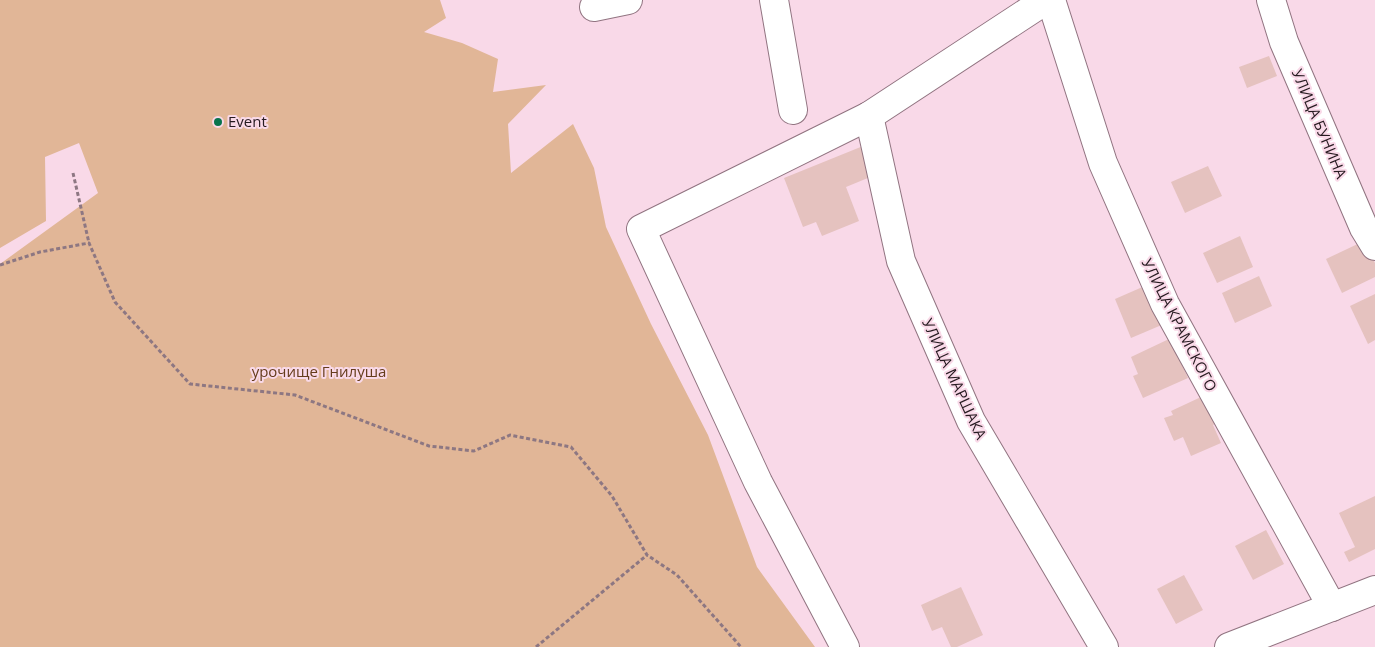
<svg xmlns="http://www.w3.org/2000/svg" width="1375" height="647" font-family="'Open Sans',sans-serif">
  <rect width="100%" height="100%" fill="#f9d9e8"/>
  <polygon fill="#e1b697" points="0,0 440,0 446,18 424,32 462,43 498,59 493,92 546,85 508,124 511,173 573,124 594,168 606,227 651,324 708,435 757,567 815,647 0,647 0,264 98,193 79,143 45,157 46,221 0,248"/>
  <g fill="#e5c2bf">
    <polygon points="1269,56 1277,76 1247,88 1239,67"/>
    <polygon points="868,144 880,173 846,187 859,221 822,236 816,222 803,227 784,178"/>
    <polygon points="1208,166 1222,196 1185,213 1171,182"/>
    <polygon points="1240,236 1253,267 1217,283 1203,253"/>
    <polygon points="1364,241 1375,263 1375,277 1342,293 1326,259"/>
    <polygon points="1259,276 1272,306 1235,323 1222,293"/>
    <polygon points="1147,285 1164,324 1131,338 1115,299"/>
    <polygon points="1375,294 1375,340 1368,344 1350,306"/>
    <polygon points="1169,339 1175,352 1182,349 1188,362 1182,365 1188,378 1143,398 1133,376 1138,374 1131,357"/>
    <polygon points="1201,397 1207,410 1213,408 1219,422 1213,425 1221,443 1191,456 1183,437 1174,441 1164,418 1173,415 1171,411"/>
    <polygon points="1375,496 1375,549 1349,562 1344,552 1355,547 1339,513"/>
    <polygon points="1266,530 1284,564 1253,580 1235,546"/>
    <polygon points="1184,575 1203,610 1176,624 1157,589"/>
    <polygon points="961,587 983,635 957,647 951,647 942,627 932,631 921,605"/>
  </g>
  <g fill="none" stroke-linecap="round" stroke-linejoin="round">
    <g stroke="#917481" stroke-width="30">
      <g id="minor">
        <polyline points="774,0 793,110"/>
        <polyline points="1051,0 1103,163 1165,304 1332,607"/>
        <polyline points="1271,0 1284,42 1364,228 1375,246"/>
        <polyline points="594,7 628,0"/>
        <polyline points="869,116 901,261 971,421 1104,647"/>
        <polyline points="845,647 758,482 641,229 869,116 1046,0"/>
        <polyline points="1229,647 1375,590"/>
      </g>
    </g>
    <g stroke="#8d7782" stroke-width="3" stroke-dasharray="4 2.5" stroke-linecap="butt">
      <polyline points="73,173 89,243"/>
      <polyline points="0,265 40,252 89,243 115,302 190,384 295,395 429,446 474,451 510,435 571,447 612,496 647,555 677,575 741,647"/>
      <polyline points="536,647 647,555"/>
    </g>
    <use href="#minor" stroke="#fff" stroke-width="28"/>
  </g>
  <circle fill="#08744d" stroke="#f9d9e8" stroke-width="2" cx="218" cy="122" r="5"/>
  <g text-anchor="middle" stroke-width="4" stroke-linejoin="round" paint-order="stroke">
    <g font-size="15" fill="#261a20" stroke="#f9d9e8" text-anchor="start">
      <text x="228" y="127">Event</text>
    </g>
    <g font-size="15" fill="#261a20" stroke="#f9d9e8">
      <text transform="translate(1319 124) rotate(67)" y="5">УЛИЦА БУНИНА</text>
      <text transform="translate(1179 325) rotate(63)" y="5">УЛИЦА КРАМСКОГО</text>
      <text transform="translate(954 379) rotate(65)" y="5">УЛИЦА МАРШАКА</text>
    </g>
    <g font-size="15" fill="#653c1b" stroke="#f9d9e8">
      <text x="319" y="377">урочище Гнилуша</text>
    </g>
  </g>
</svg>
